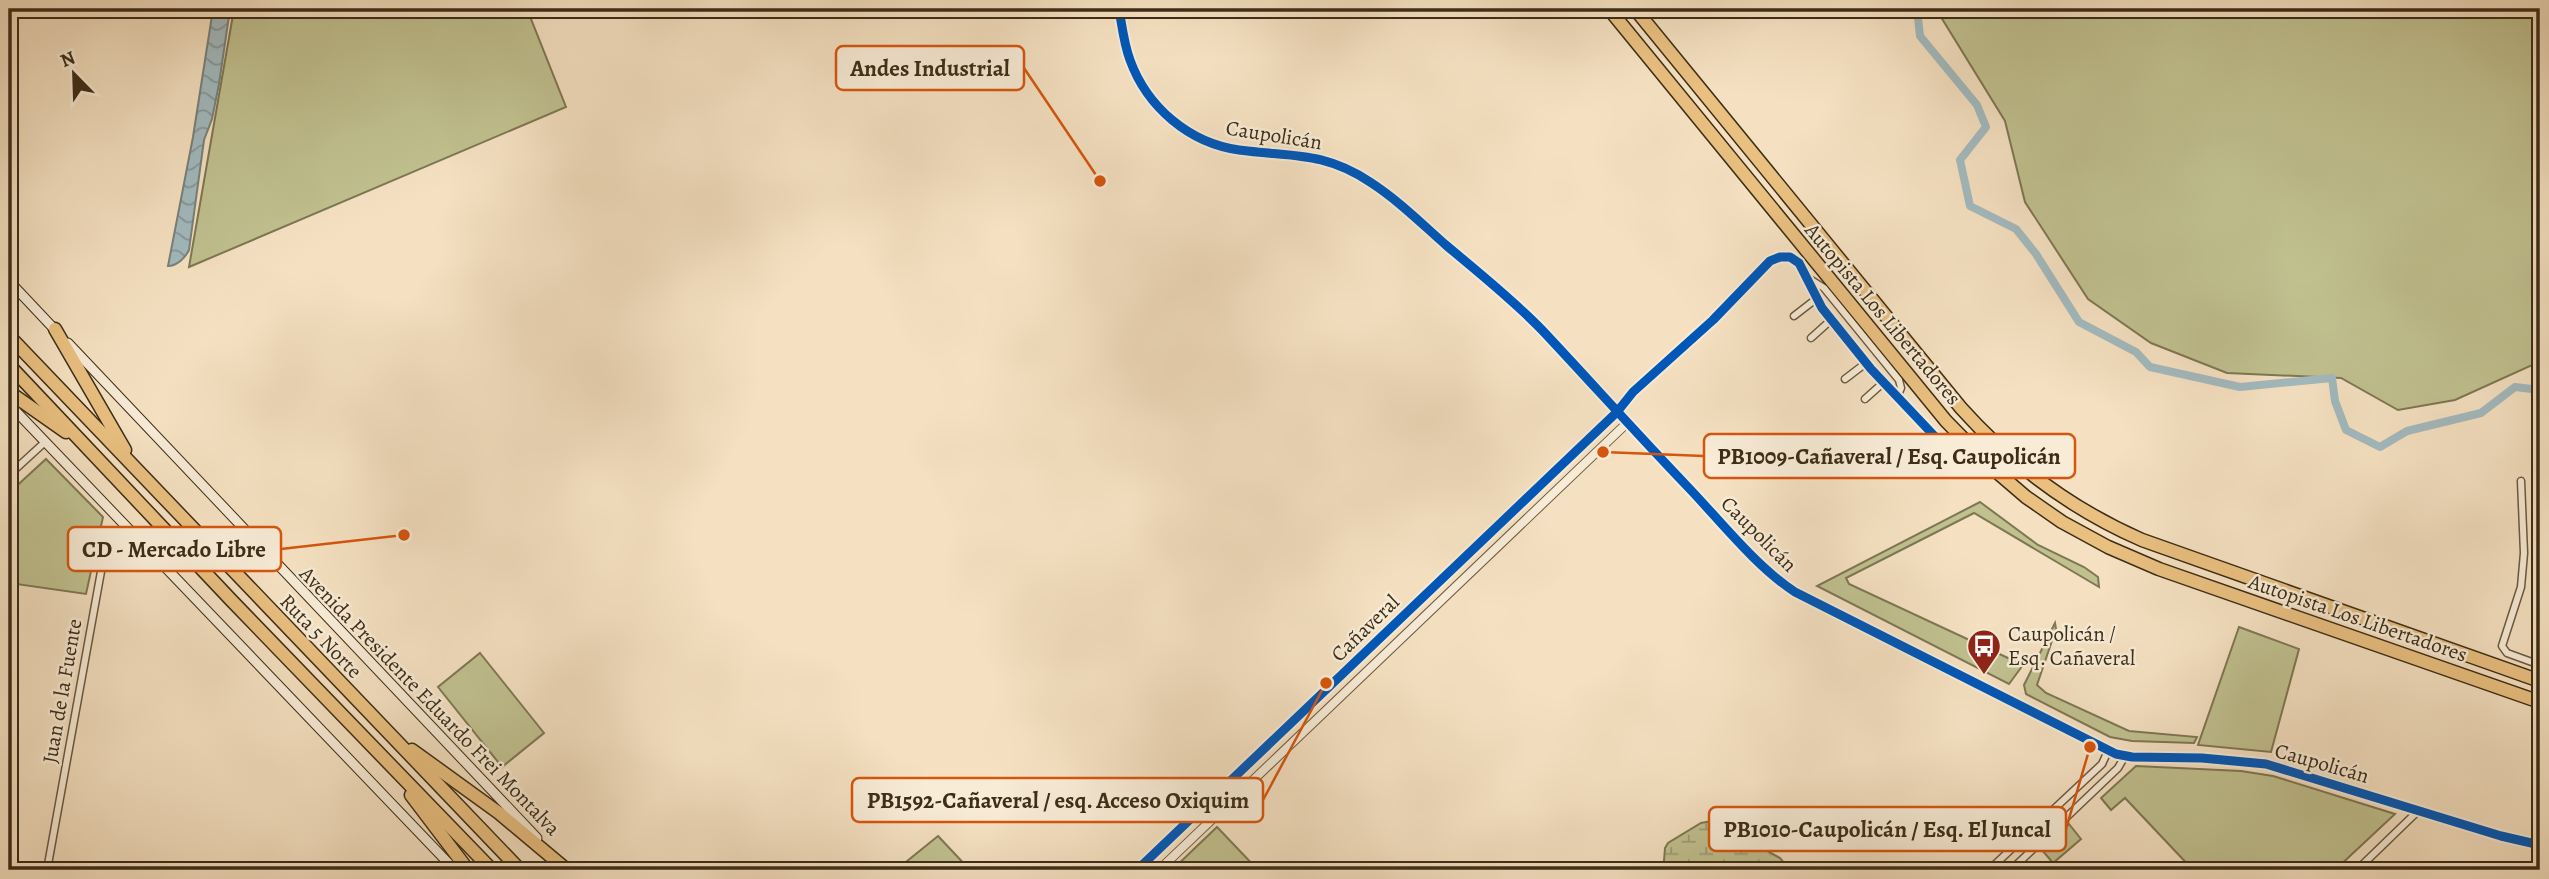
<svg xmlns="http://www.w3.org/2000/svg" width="2549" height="879" font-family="Alegreya,serif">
  <defs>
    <pattern id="wetland-marsh" width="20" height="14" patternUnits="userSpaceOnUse" patternTransform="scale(1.75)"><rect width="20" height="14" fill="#c1c190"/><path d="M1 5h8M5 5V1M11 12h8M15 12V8" fill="none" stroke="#9e9d75"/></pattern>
    <pattern id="water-waves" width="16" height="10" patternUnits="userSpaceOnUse" patternTransform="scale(1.75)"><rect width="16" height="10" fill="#a2babf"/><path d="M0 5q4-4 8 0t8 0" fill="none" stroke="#85989a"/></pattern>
  </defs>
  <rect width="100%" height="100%" fill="#f5e1c2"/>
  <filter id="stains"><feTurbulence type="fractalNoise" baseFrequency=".00286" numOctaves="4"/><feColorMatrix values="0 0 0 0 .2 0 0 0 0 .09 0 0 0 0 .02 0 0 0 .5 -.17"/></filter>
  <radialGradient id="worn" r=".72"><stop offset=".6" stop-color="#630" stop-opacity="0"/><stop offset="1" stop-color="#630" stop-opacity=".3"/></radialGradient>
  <g fill="#c1c190" stroke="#7e7754" stroke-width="2">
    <polygon points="234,9 527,9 566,107 189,267"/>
    <polygon points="1936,9 2540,9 2540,368 2532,365 2455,400 2398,410 2341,378 2227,373 2151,343 2088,299 2025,202 2005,121"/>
    <polygon points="46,459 103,517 86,594 9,583 9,493"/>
    <polygon points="1980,502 2038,545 2084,567 2098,577 2099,587 1974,513 1846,578 1849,584 2023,665 2009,684 1817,586"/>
    <polygon points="2055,623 2056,629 2037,685 2046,693 2129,731 2197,737 2194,743 2132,741 2110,737 2026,694 2024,685"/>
    <polygon points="2239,627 2299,649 2271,752 2198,745"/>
    <polygon points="480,653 544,733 502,767 438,687"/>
    <polygon points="2136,766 2241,771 2273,776 2395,814 2335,870 2193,870 2125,798 2111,810 2101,798"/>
    <polygon points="2069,824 2081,839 2053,863 2042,850"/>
    <polygon points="1217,827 1258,870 1172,870"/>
    <polygon points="938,836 970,870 896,870"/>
  </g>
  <polygon fill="url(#wetland-marsh)" stroke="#7e7754" stroke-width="2" points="1722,819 1734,827 1740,826 1747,830 1758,846 1780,858 1790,870 1653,870 1664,861 1665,848 1668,843 1701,823"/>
  <path fill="url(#water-waves)" stroke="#79827c" stroke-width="2" d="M 213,9 L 230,9 L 219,84 L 212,119 L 204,140 L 189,250 C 185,258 177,266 168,266 L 193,137 Z"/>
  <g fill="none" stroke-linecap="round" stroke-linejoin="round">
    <polyline stroke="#a2babf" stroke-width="8" points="1917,9 1920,36 1977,105 1986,127 1960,160 1970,206 2016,229 2036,254 2079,322 2136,352 2150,367 2240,387 2332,378 2335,401 2346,430 2380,447 2407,431 2481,413 2515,387 2540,390"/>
    <g stroke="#6a5a42" stroke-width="9">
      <g id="minor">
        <polyline points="1808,278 1824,288 1899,380 1901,388 1897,397"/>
        <polyline points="1794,316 1816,299"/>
        <polyline points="1811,338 1831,320"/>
        <polyline points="1845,379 1866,363"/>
        <polyline points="1865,399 1884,382"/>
        <polyline points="1617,412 1633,392 1713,320 1770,261 1780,257 1790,257 1799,263 1822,308 1871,369 1942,444 1957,467"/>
        <polyline points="9,475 45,442"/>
        <polyline points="2521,481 2524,553 2521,587 2502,646 2507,653 2540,665"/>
        <polyline points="47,870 104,555 108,543 125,526"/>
        <polyline points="1989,870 2102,764 2108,751"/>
        <polyline points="2011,870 2118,768 2125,756"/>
        <polyline points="2357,870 2419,810"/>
      </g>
    </g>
    <g stroke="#6a5a42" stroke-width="10">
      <g id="tertiary">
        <path d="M 1119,9 C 1122,26 1124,44 1130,60 C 1147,107 1189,143 1239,150 C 1291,157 1323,151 1370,182 C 1398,200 1422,224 1447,246 C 1479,273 1513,300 1542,330 C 1590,381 1637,434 1686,485 C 1718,518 1756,567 1795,592 L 2116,754 L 2132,757 L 2202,758 L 2266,764 L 2501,836 L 2540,845"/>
        <polyline points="1137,870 1617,412"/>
        <polyline points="1159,870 1627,423"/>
      </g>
    </g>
    <g stroke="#3c2d17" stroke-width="11">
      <g id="secondary">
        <polyline points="9,281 58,333"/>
        <polyline points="68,343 537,838"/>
        <polyline points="9,404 455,870"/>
      </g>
    </g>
    <g stroke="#3c2d17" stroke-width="15">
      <g id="motorway">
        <polyline points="1609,9 1946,421 1991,467 2026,497 2062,522 2108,547 2159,569 2540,702"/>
        <path d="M 1635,9 L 1961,408 C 2013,466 2071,509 2142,540 L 2540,681"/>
        <polyline points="55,329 125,450"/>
        <polyline points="9,336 520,870"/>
        <polyline points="9,365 232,601 492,870"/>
        <polyline points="9,392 66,432"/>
        <polyline points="412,750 499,813 567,870"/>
        <polyline points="411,795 468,870"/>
      </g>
    </g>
    <use href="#minor" stroke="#f8ecd7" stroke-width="6"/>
    <use href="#tertiary" stroke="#f8ecd7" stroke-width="8"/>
    <use href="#secondary" stroke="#f8ecd7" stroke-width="9"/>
    <use href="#motorway" stroke="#eac081" stroke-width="12"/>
    <g stroke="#f8ecd7" stroke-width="13">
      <g id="cycleway">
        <path d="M 1119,9 C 1122,26 1124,44 1130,60 C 1147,107 1189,143 1239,150 C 1291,157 1323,151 1370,182 C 1398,200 1422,224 1447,246 C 1479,273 1513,300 1542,330 C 1590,381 1637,434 1686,485 C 1718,518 1756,567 1795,592 L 2116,754 L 2132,757 L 2202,758 L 2266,764 L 2501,836 L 2540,845"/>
        <polyline points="1137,870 1617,412 1633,392 1713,320 1770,261 1780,257 1790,257 1799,263 1822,308 1871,369 1942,444 1957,467"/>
      </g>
    </g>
    <use href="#cycleway" stroke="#0057b8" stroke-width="9"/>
  </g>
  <defs>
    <g id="bus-pin" transform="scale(1.75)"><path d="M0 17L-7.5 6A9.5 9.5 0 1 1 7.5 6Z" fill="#8f2418" stroke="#f8ecd7"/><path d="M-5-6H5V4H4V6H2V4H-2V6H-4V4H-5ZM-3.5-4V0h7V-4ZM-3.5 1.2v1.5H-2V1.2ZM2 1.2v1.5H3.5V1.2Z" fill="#fff"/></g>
  </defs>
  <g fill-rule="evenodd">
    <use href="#bus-pin" x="1984" y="646"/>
  </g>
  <g text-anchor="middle" stroke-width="5" stroke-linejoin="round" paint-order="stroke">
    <g font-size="21" fill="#3c2d17" stroke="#f8ecd7">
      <text transform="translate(1274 135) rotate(9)" y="7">Caupolicán</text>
      <text transform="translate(1883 314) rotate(50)" y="7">Autopista Los Libertadores</text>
      <text transform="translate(1759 534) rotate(45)" y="7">Caupolicán</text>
      <text transform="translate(2358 618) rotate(19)" y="7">Autopista Los Libertadores</text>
      <text transform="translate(1365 628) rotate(-44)" y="7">Cañaveral</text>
      <text transform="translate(321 636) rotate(46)" y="7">Ruta 5 Norte</text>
      <text transform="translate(62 691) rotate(-80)" y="7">Juan de la Fuente</text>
      <text transform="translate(430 701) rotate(46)" y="7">Avenida Presidente Eduardo Frei Montalva</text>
      <text transform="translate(2322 763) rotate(16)" y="7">Caupolicán</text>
    </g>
    <g font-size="21" fill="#3c2d17" stroke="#f8ecd7" text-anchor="start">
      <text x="2008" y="641">Caupolicán /<tspan x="2008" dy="24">Esq. Cañaveral</tspan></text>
    </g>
  </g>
  <path fill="none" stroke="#d7550d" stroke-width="2.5" d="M1100 181L1024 68M1603 452L1704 456M404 535L281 549M1326 683L1263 800M2090 747L2066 829"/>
  <g fill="#d7550d" stroke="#f8ecd7" stroke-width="2.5">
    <circle cx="1100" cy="181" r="7"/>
    <circle cx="1603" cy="452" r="7"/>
    <circle cx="404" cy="535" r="7"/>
    <circle cx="1326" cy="683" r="7"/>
    <circle cx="2090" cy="747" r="7"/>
  </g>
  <g fill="#f8ecd7" stroke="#d7550d" stroke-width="2.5">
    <rect x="836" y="46" width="188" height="44" rx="7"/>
    <rect x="1704" y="434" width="371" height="44" rx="7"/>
    <rect x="68" y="527" width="213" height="44" rx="7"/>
    <rect x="852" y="778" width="411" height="44" rx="7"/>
    <rect x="1709" y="807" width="357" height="44" rx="7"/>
  </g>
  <g font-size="23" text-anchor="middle" font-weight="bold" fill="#3c2d17">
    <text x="930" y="76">Andes Industrial</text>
    <text x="1889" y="464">PB1009-Cañaveral / Esq. Caupolicán</text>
    <text x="174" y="557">CD - Mercado Libre</text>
    <text x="1058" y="808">PB1592-Cañaveral / esq. Acceso Oxiquim</text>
    <text x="1887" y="837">PB1010-Caupolicán / Esq. El Juncal</text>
  </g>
  <rect width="2549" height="879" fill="none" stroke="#f5e1c2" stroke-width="35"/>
  <rect x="10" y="10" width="2528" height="858" fill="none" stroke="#3c2d17" stroke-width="3.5"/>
  <rect x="18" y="18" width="2514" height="844" fill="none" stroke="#3c2d17" stroke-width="2"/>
  <g transform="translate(74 74) rotate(337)" stroke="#f8ecd7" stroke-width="5" paint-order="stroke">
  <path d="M0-5L12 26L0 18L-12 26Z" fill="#3c2d17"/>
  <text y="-10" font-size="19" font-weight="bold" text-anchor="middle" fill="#3c2d17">N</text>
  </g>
  <rect width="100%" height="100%" filter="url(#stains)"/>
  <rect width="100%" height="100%" fill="url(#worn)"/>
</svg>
